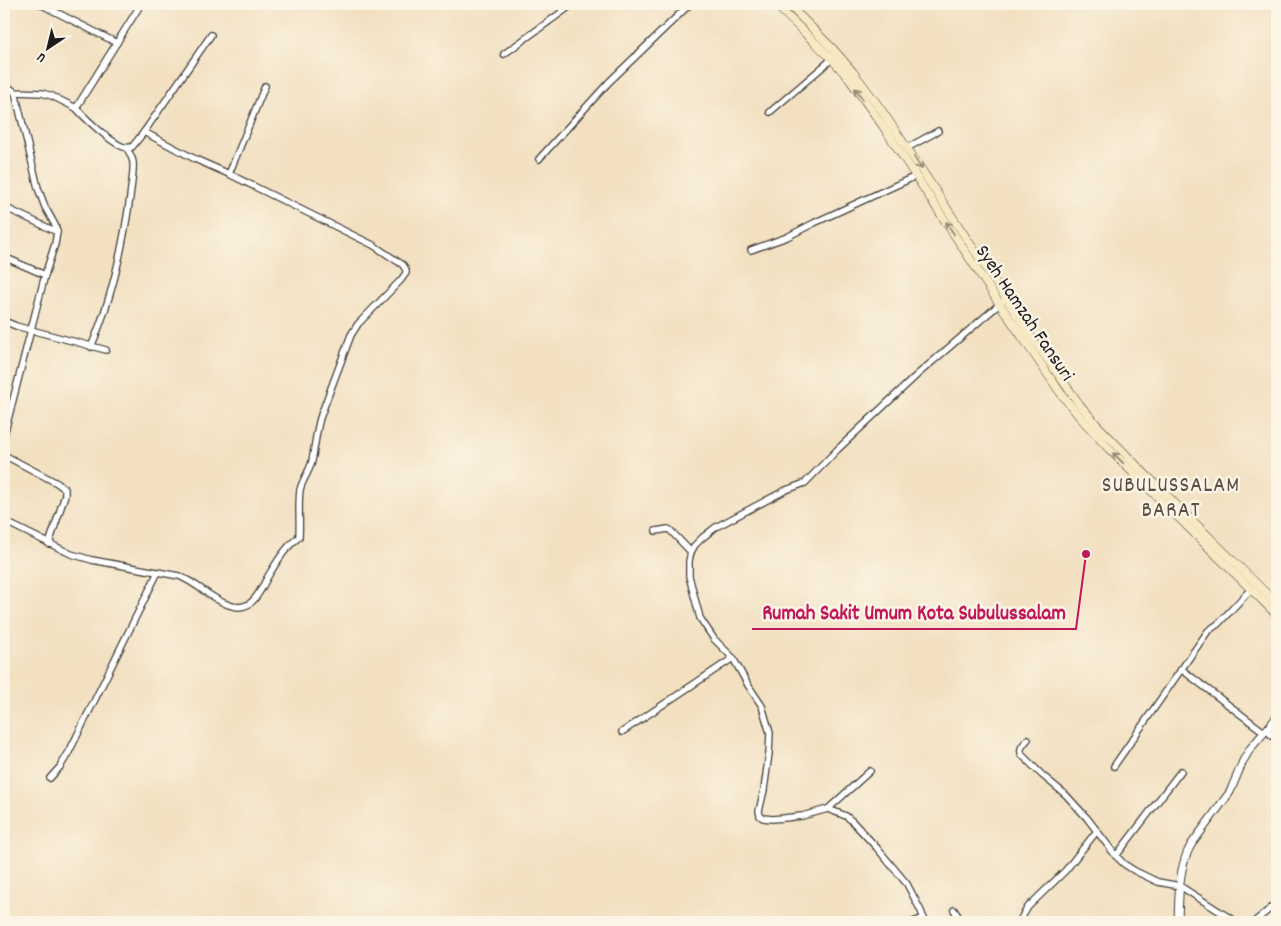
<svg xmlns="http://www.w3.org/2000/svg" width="1281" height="926" font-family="Dekko,sans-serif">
  <rect width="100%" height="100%" fill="#fcf5e5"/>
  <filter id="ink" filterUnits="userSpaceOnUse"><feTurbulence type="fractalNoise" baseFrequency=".02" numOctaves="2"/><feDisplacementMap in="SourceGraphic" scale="10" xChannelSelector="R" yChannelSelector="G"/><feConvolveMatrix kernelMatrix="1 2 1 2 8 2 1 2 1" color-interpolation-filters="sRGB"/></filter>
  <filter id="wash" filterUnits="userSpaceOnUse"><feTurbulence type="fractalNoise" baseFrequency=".0096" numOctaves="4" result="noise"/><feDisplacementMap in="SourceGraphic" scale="20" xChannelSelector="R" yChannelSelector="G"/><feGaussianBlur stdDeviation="1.12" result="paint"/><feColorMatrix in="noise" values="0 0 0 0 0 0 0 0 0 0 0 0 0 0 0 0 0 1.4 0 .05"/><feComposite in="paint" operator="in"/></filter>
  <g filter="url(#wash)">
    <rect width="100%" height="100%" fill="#f2e0c1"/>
  </g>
  <g filter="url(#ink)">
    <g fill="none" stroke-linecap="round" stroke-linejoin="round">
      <g stroke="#3c3935" stroke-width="8">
        <g id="minor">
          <polyline points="42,5 117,43"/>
          <polyline points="504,54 573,4"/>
          <polyline points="4,84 15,92 42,93 52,96 76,108 141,4"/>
          <path d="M 76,108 C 85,118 111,143 124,147 C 127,148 129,147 132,147 L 144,132 L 211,35"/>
          <polyline points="770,112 832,59"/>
          <polyline points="907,148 938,131"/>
          <polyline points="539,159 609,82 690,4"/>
          <polyline points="229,174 265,86"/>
          <polyline points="4,207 57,232"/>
          <polyline points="751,250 787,237 814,223 916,176"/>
          <polyline points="4,257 45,275"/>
          <polyline points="4,321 16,326 106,350"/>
          <path d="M 91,347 C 112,299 123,248 130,197 C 131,186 134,173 133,162 C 132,157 129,152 127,148"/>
          <polyline points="4,435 45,275 55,244 57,232 55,225 45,207 38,188 15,92"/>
          <polyline points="4,455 57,483 65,489 65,495 49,544"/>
          <path d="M 4,521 L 71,554 L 92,560 L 179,576 C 197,583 211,599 229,605 C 254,614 260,589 270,573 C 278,560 286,547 299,537 C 300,522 298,505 300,490 C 302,480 310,471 312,461 C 315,446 316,430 321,415 L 351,335 L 358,324 L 401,280 L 406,273 L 406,270 L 403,265 L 373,245 L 229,174 L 195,159 L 144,132"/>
          <polyline points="656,531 668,529 670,530 691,552"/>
          <polyline points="1181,669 1264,732"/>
          <polyline points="1266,730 1277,740"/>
          <polyline points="622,732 733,658"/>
          <path d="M 1028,739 C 1024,744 1018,749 1022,755 L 1042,775 L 1066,795 L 1087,818 L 1116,856 L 1124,864 L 1135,871 L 1158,882 L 1180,886 L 1236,922"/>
          <polyline points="1114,766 1208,631 1218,624 1251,589"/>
          <polyline points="50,778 60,767 69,752 158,572"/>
          <polyline points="828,809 870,771"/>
          <polyline points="1116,856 1181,771"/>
          <polyline points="954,910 962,922"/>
          <polyline points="913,922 924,918"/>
          <polyline points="925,922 921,911 907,884 877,848 852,821 846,816 828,809 802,816 784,818 772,819 763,818 760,816 759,811 764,790 769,753 770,733 762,706 748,685 733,658 714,639 700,618 689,576 689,561 691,552 695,545 702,538 716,527 786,490 805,483 838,449 918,374 1002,302"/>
          <polyline points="1019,922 1028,907 1065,871 1097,831"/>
          <polyline points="1254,922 1277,903"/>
        </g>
      </g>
      <g stroke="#3c3935" stroke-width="9">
        <path id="tertiary" d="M 1178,922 C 1179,896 1178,868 1191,845 L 1230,792 L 1243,761 L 1250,749 L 1273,722 L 1277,716"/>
      </g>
      <g stroke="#3c3935" stroke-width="9">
        <g id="secondary">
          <polyline points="775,4 832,59 847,76 883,126 999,303 1062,395 1079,416 1109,449 1277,615"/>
          <polyline points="788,4 833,49 853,72 880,108 915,160 1030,335 1080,405 1098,426 1142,471 1277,604"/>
        </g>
      </g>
      <use href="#minor" stroke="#fff" stroke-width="5.5"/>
      <use href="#tertiary" stroke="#fff" stroke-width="7"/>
      <use href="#secondary" stroke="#f7e9c3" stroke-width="8"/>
    </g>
    <defs><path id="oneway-shaft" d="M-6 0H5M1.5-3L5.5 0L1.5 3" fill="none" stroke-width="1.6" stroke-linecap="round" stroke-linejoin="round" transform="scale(1.25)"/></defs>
    <g stroke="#948d78">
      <use href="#oneway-shaft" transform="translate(859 94) rotate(-126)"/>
      <use href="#oneway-shaft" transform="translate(918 163) rotate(57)"/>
      <use href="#oneway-shaft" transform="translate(950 228) rotate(-123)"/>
      <use href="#oneway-shaft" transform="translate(1118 458) rotate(-135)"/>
    </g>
  </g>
  <g text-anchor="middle" stroke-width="5" stroke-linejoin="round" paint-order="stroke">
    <g font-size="20" fill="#1c1c1c" stroke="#fcf5e5">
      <text transform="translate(1026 312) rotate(56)" y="7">Syeh Hamzah Fansuri</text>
    </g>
    <g font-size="22" letter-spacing="1" fill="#5c4d44" stroke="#fcf5e5">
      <text x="1171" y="491">SUBULUSSALAM<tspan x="1171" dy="25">BARAT</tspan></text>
    </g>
  </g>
  <path fill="none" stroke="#c2185b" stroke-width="2" d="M1086 554L1076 629H752"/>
  <circle fill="#c2185b" stroke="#fcf5e5" stroke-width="2" cx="1086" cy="554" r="5"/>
  <g font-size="21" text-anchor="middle" font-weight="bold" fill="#c2185b" stroke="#fcf5e5" stroke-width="5" stroke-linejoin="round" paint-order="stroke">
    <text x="914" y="619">Rumah Sakit Umum Kota Subulussalam</text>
  </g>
  <rect width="1281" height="926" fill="none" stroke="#fcf5e5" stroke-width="20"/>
  <g transform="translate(48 48) rotate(215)" stroke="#fcf5e5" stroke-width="4" paint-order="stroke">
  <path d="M0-4L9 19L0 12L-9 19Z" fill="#1c1c1c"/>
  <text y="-8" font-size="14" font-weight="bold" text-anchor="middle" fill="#1c1c1c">U</text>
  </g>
</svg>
